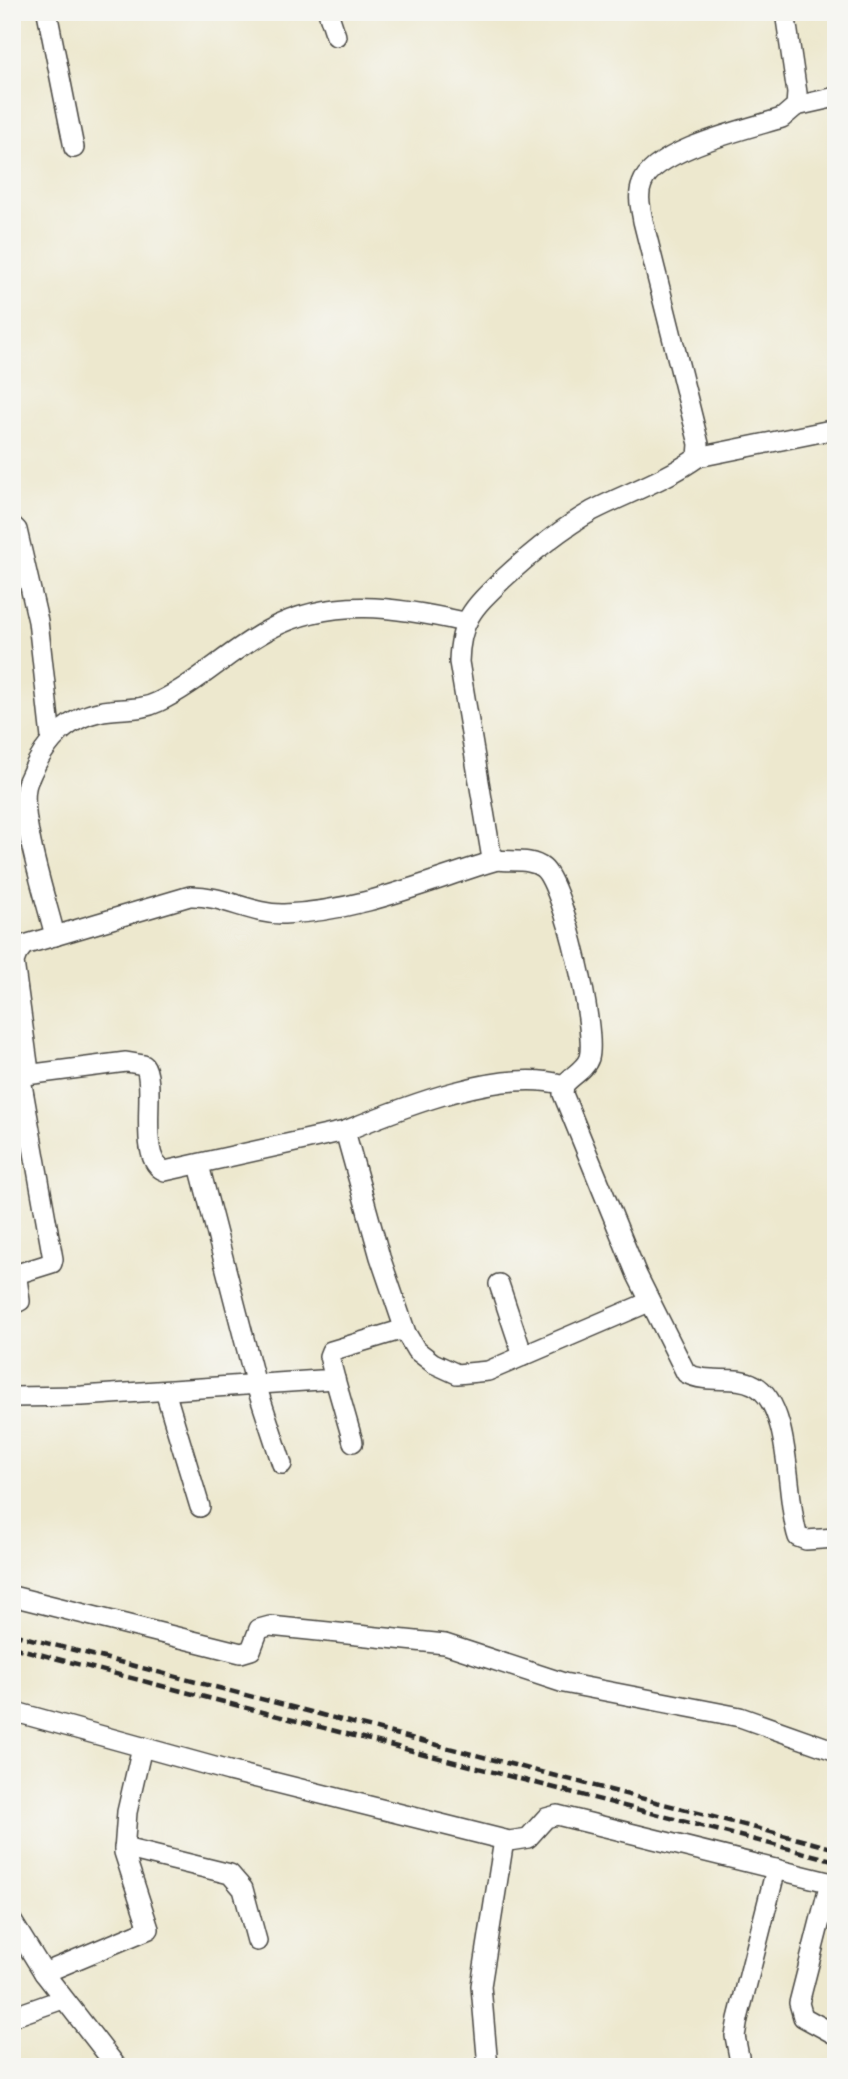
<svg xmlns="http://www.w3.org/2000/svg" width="848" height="2079" font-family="'Patrick Hand',sans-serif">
  <rect width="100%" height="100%" fill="#f6f6f2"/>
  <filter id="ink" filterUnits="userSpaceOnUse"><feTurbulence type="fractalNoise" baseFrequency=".0143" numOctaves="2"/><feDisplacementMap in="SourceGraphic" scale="14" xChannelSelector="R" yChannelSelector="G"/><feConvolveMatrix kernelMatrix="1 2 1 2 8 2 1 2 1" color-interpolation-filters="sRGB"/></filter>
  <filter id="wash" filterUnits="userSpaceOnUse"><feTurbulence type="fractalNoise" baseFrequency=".00686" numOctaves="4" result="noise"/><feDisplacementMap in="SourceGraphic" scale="28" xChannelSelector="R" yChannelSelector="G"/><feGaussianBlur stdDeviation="1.57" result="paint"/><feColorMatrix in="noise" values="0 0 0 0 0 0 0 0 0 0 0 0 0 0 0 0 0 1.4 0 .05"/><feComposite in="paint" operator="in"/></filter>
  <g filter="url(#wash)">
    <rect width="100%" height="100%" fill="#ede8ce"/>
  </g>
  <g filter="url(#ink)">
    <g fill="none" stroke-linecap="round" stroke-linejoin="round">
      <g stroke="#484743" stroke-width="22">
        <g id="minor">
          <polyline points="47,12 74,148"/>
          <polyline points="328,12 336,36"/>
          <path d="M 785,12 L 797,93 L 796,106 L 782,118 C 750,128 653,150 642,184 C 637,196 641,209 643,221 L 699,444 L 698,457 C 666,480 627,493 592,511 C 559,530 530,554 502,580 C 473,608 460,620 459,662 L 491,853 L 497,860 C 512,862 531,858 543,868 C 564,885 597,1031 589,1058 C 585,1070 572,1075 564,1085 L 563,1094 L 637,1275 L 686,1373 C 708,1385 734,1374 754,1385 C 793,1405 785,1501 798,1537 L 806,1540 L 836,1538"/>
          <polyline points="796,106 836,97"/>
          <polyline points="698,457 836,429"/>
          <polyline points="12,525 17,530 38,621 51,738"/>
          <path d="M 55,936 C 47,902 16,810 28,781 C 44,743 68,714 111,710 C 127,708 142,710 158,702 C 198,683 229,651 268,630 C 331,596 398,607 464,622"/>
          <path d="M 26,1075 L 126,1062 L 144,1065 C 158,1083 135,1160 165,1171 L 345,1131"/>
          <path d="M 12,1080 L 21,1079 L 29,1071 L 14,962 L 17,954 L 24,945 L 190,896 C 223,895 252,915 284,914 C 361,911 425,882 497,860"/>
          <path d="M 564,1085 C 503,1067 403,1107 345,1131 L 380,1257 L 406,1333 L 416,1350 L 433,1363 L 457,1374 L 488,1371 L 649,1302"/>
          <polyline points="199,1165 256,1385 282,1464"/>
          <polyline points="499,1284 523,1356"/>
          <polyline points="12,1305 20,1301 17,1278 20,1273 52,1263 53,1259 21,1079"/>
          <polyline points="335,1379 353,1442"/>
          <polyline points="165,1391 200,1507"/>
          <polyline points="12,1397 82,1396 335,1379 329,1356 331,1351 404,1329"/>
          <polyline points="12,1596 241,1653 251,1650 259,1629 270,1626 445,1644 564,1683 740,1717 836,1751"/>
          <polyline points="12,1711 229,1771 509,1841 528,1838 546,1818 557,1815 836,1884"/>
          <polyline points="124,1848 230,1874 243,1889 257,1941"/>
          <polyline points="830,1882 799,2003 803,2017 836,2035"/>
          <polyline points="12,1921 44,1973 117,2067"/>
          <polyline points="44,1973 149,1929 124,1852 127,1812 142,1747"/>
          <polyline points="12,2017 63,1999"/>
          <polyline points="488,2067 481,1986 504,1840"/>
          <polyline points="741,2067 735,2036 738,2019 776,1869"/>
        </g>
      </g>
      <use href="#minor" stroke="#fff" stroke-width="19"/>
      <g stroke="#2b2b2b" stroke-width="4.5" stroke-dasharray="10 5" stroke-linecap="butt">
        <polyline points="12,1634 836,1849"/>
        <polyline points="12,1647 836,1861"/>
      </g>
    </g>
  </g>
  <rect width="848" height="2079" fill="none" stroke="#f6f6f2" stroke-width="42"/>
</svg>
